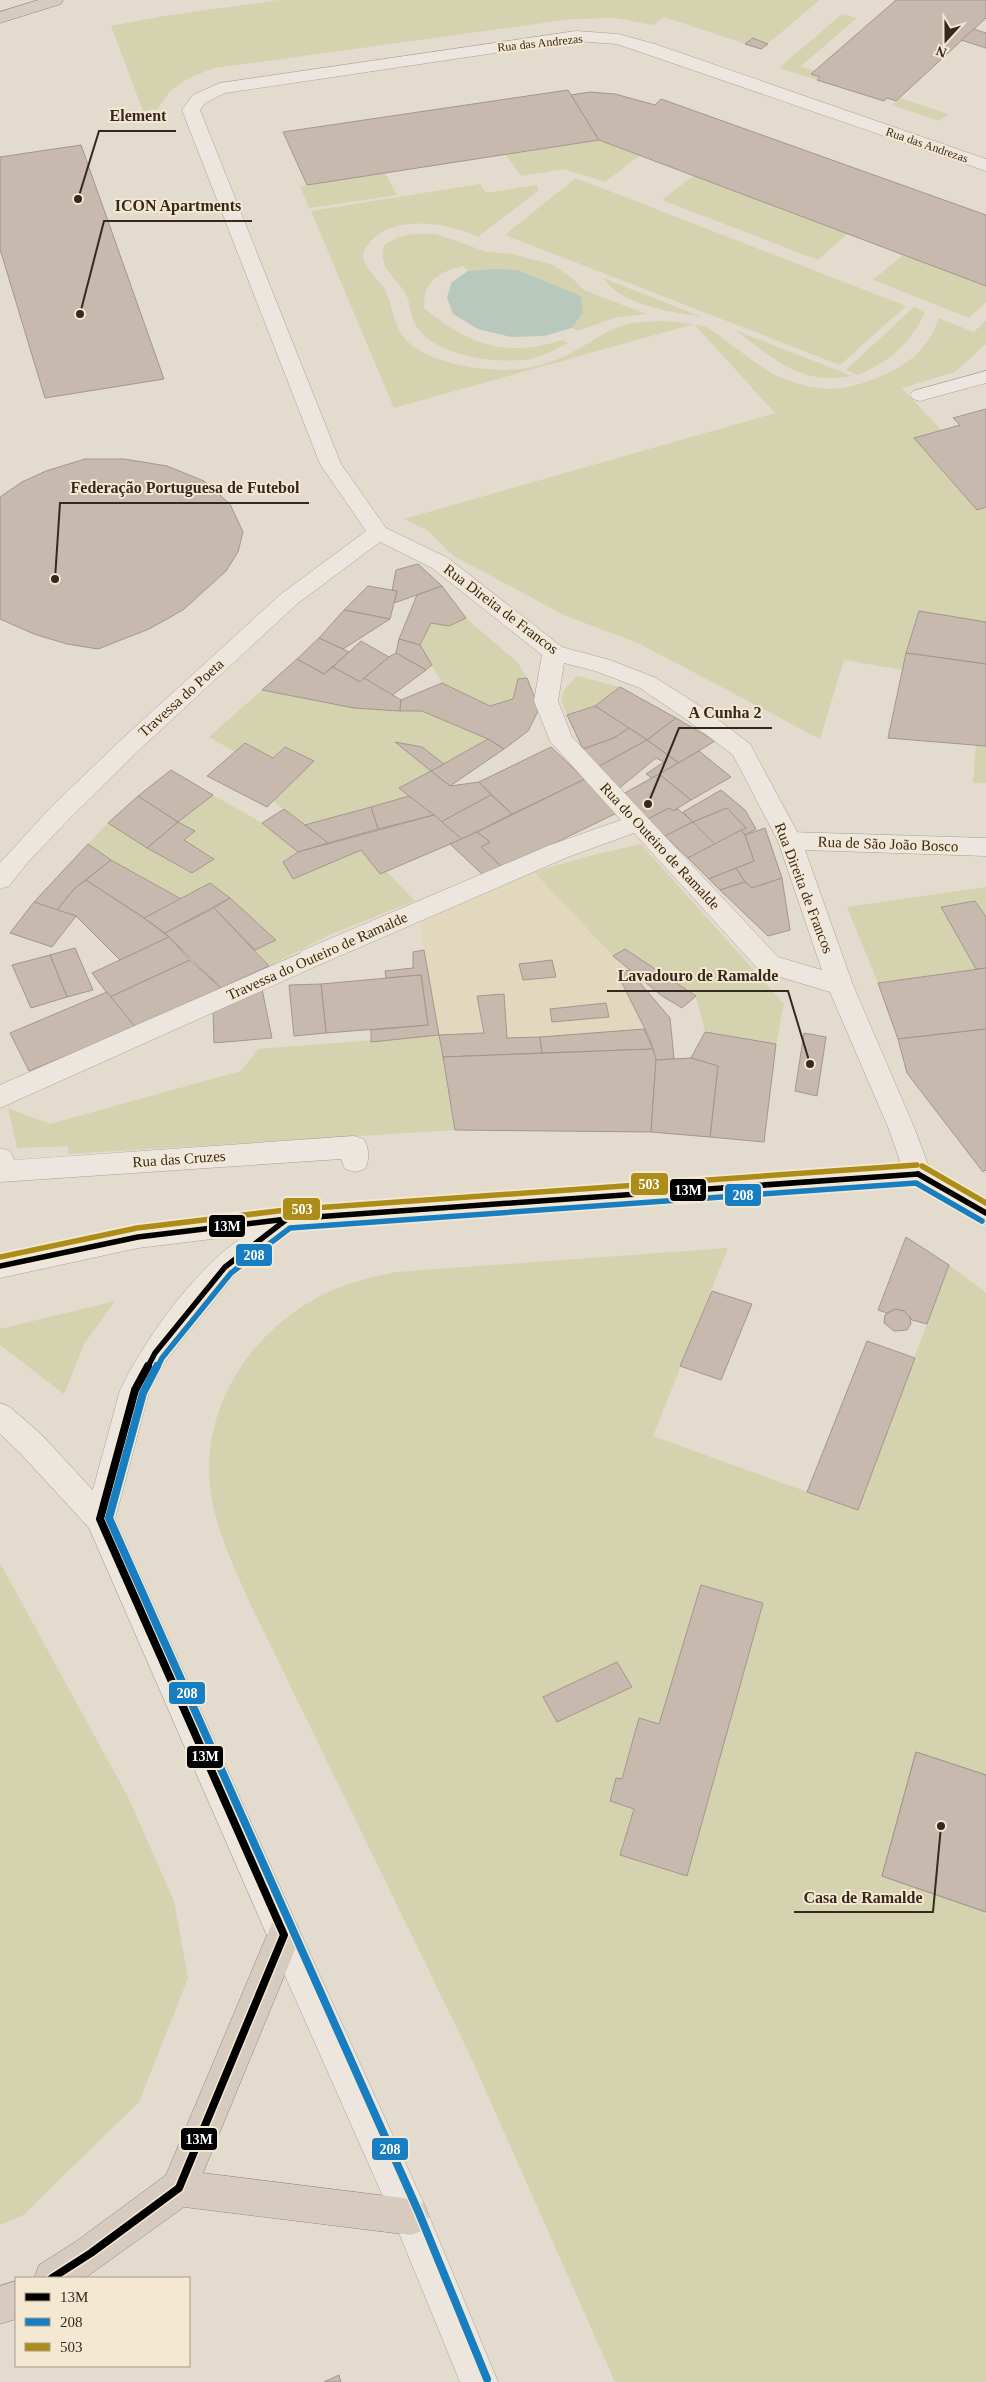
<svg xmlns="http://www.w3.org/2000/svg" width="986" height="2382" font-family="Georgia,serif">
  <rect width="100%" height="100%" fill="#e3dbcd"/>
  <path fill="#e2d8be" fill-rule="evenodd" d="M 534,872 L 613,956 L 629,970 L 617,973 L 644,1029 L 507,1038 L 504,994 L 477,996 L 484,1033 L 439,1035 L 419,919 ZM 552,960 L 556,978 L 523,980 L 520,964 ZM 605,1003 L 608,1017 L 552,1022 L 550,1009 Z"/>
  <g fill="#d5d2af">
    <path d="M 279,0 L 820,0 L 761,49 L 664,17 L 654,25 L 615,18 L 572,19 L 215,68 C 189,77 171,84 158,109 L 143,111 L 111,26 L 164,16 Z"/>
    <polygon points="842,14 857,18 801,66 815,71 811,74 820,77 817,80 779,68"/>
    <polygon points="900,98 948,114 940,121 892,105"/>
    <polygon points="599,140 639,156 605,182 564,169 521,176 506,155"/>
    <polygon points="385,173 397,195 309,208 300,186"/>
    <polygon points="693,176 847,234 818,260 662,200"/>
    <polygon points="576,178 906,306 840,365 505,235"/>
    <path d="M 480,184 L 486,193 L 536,185 L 539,190 L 478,237 C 450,223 394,214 371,241 C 366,247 361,253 364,261 C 368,273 381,281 386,292 C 392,305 394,323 402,335 C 423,365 493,374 527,368 C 537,366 549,362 559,359 C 583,349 602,331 627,324 C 652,319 682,321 706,327 C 730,342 751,361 775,375 C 780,378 787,380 793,382 C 831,395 856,388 892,371 C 913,361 933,341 938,318 L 974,332 L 986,320 L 986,344 L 955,372 L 902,388 L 941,430 L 914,438 L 977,509 L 986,507 L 986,622 L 919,611 L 903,670 L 844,660 L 820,739 L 640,644 L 564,615 L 454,556 L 427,530 L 404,519 L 775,413 L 694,324 L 394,408 L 311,211 Z"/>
    <path d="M 413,234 L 436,234 L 487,252 L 513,254 L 553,265 L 573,279 L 584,290 L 646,314 L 614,318 L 578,331 L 572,328 L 583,313 L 492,269 L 468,271 L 463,266 C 439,272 423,281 424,308 C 468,345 506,358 562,340 L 568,343 C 556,349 543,357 530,359 C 496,364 442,357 419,330 C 409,319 412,302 404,291 C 393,274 378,268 384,245 L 398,237 Z"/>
    <polygon points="903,255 986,286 986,302 969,318 873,280"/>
    <path d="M 603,278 L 702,317 C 672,312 621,305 603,278 Z"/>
    <path d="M 914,307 L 925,313 C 908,345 892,360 858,375 L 846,370 Z"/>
    <path d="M 735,330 L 852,376 C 798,386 775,358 735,330 Z"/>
    <polygon points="466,618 518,663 527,678 518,679 513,699 490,706 442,683 420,645 431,623 449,626"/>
    <polygon points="577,676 620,687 595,706 567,715 561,699 565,689"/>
    <polygon points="262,690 354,708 422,711 488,739 444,764 422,747 396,742 431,771 409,796 305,825 273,801 313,761 285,747 273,758 246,743 235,752 209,737"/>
    <polygon points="976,746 986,746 986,783 973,783"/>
    <polygon points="213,795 262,823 298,852 283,862 293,878 361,850 379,874 386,871 415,901 329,935 269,966 255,950 276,939 230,898 210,883 181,899 111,860 88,844 108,823 192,873 214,858 184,840 195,831 178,822"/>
    <polygon points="641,844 784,1004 776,1044 705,1032 696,996 625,949 613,956 534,872 589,856"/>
    <polygon points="986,887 986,917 975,901 941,907 976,969 878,983 847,907"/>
    <polygon points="439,1035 455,1130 68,1154 68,1146 17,1148 8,1108 50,1124 241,1071 258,1049"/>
    <path d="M 728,1248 L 653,1436 L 857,1510 L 949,1265 L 986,1293 L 986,1775 L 916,1752 L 882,1876 L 986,1912 L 986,2382 L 615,2382 L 469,2053 L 249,1601 C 234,1567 217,1532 211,1494 C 199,1409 249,1332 324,1294 C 347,1283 372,1277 396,1272 Z"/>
    <polygon points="115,1301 84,1344 64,1394 0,1345 0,1329"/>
    <polygon points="0,1563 128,1797 174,1901 188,1978 139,2102 22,2216 0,2225"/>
  </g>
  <polygon fill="#b8c8bd" points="492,269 517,270 581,296 583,313 572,328 544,336 511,337 478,329 453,314 447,297 452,282 468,271"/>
  <g fill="#c7b9ae" stroke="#a3968c">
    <polygon points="896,0 986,0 986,18 896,101 887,98 884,101 817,80 820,77 811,74"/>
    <polygon points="974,29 986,33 986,48 961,40"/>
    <polygon points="753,38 768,44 761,49 745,44"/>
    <polygon points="568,90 599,140 307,185 283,132"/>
    <polygon points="590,92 615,94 655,105 661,99 986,215 986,286 599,140 571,95"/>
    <polygon points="81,145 164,379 45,398 0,249 0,157"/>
    <polygon points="986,409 986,507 977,510 914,438 960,425 953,418"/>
    <polygon points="85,459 124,459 167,466 204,481 230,504 243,532 238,552 226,571 183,610 149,629 98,649 67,644 34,634 0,619 0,497 22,482 46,471"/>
    <polygon points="418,564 442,586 394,603 397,591 392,591 396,570"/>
    <polygon points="368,586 397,591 390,619 344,610"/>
    <polygon points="442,586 466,618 449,626 431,623 420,645 399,639 417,595"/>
    <polygon points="344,610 390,619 343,649 319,638"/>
    <polygon points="919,611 986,622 986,664 906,653"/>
    <polygon points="319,638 349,652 324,674 297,659"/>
    <polygon points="399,639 420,645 432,665 426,670 396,653"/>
    <polygon points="361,641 389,657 360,682 333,667"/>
    <polygon points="396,653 426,670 391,696 364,678 389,657"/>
    <polygon points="906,653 986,664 986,746 888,738"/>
    <polygon points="297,659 324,674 333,667 360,682 364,678 401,700 400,711 354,708 262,690"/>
    <polygon points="527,678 539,709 528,731 504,749 488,739 422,711 400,711 401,700 442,683 490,706 513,699 518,679"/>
    <polygon points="620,687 676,718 647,740 595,706"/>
    <polygon points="595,706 629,728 614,738 583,749 567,715"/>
    <polygon points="676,718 715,741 679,763 647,740"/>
    <polygon points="629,728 647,740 596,768 583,749 614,738"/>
    <polygon points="488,739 504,749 450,786 431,771"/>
    <polygon points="647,740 679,763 652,778 646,774 664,762 656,758 617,790 596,768"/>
    <polygon points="395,742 422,747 444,764 431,771"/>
    <polygon points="245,743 273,758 285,747 314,761 267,807 207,776"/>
    <polygon points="551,747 585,779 512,814 479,782"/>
    <polygon points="699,751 731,777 691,800 659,774"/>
    <polygon points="171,770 213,795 178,822 138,796"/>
    <polygon points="431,771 450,786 479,782 491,795 441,822 399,788"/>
    <polygon points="659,774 691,800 673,811 669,808 648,819 623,794"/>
    <polygon points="585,779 619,812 503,868 481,847 490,842 477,832"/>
    <polygon points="721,790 745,810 756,829 745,835 741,830 746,828 727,808 693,822 683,812"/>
    <polygon points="491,795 512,814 462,839 441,822"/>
    <polygon points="138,796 178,822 147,848 108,823"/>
    <polygon points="409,796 434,815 378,829 371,807"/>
    <polygon points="371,807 378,829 328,843 305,825"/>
    <polygon points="669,808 673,811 678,809 693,822 665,836 648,819"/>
    <polygon points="727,808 746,828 715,844 693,822"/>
    <polygon points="284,809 305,825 328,843 298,852 262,823"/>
    <polygon points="434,815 462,839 380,874 361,850 293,879 283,862 298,852"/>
    <polygon points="178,822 195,831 184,840 214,859 192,873 147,848"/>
    <polygon points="693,822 715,844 688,858 665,836"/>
    <polygon points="765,828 782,878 752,888 745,882 736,868 754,861 745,835"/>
    <polygon points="741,830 745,835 754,861 709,879 688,858"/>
    <polygon points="477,832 490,842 481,847 503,868 482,874 450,844"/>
    <polygon points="88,844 111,860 74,889 57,910 34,902"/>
    <polygon points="111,860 181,899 144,918 86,880"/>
    <polygon points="736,868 745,882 720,890 709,879"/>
    <polygon points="782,878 790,930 768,936 720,890 745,882 752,888"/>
    <polygon points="86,880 144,918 169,937 120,960 76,916 57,910 74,889"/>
    <polygon points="210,883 230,898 165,933 144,918"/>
    <polygon points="230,898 276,940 255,950 214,908"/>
    <polygon points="975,901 986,917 986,968 976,969 941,907"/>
    <polygon points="34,902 76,916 52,947 10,933"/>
    <polygon points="214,908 269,966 221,988 165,933"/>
    <polygon points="169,937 190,960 110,997 92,973"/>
    <polygon points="75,948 93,990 67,997 50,955"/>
    <polygon points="625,949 696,996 682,1008 662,996 613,956"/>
    <polygon points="424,950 439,1035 371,1042 371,1030 428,1025 421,975 386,978 385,971 413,968 413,952"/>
    <polygon points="50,955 67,997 31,1008 12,965"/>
    <polygon points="190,960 221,988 136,1028 110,997"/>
    <polygon points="552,960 556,977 523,980 519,964"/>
    <polygon points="986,968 986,1029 898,1039 878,983"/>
    <polygon points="629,970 670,1018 674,1059 656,1060 650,1039 617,973"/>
    <polygon points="421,975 428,1025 326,1033 321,984"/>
    <polygon points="321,984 326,1033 294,1036 289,985"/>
    <polygon points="262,989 272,1038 214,1043 213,1012"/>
    <polygon points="107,992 136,1028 29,1071 10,1033"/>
    <polygon points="504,994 507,1038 540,1037 542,1053 443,1057 439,1035 484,1033 477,996"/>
    <polygon points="606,1003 609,1017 552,1022 550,1009"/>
    <polygon points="644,1029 653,1049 542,1053 540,1037"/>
    <polygon points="986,1029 986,1170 983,1172 907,1073 898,1039"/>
    <polygon points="705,1032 776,1044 764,1142 710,1137 718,1066 691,1058"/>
    <polygon points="804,1033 826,1037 817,1096 795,1091"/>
    <polygon points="653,1049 656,1060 651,1132 455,1130 443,1057"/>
    <polygon points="691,1058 718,1066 710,1137 651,1132 656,1060"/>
    <polygon points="906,1237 949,1265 927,1324 912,1320 907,1314 900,1310 895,1309 887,1313 878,1310"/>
    <polygon points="712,1291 752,1304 721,1380 680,1366"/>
    <polygon points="895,1309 904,1311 910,1317 911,1324 907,1330 894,1331 884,1323 885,1315"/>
    <polygon points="867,1341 915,1358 858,1510 807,1492"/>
    <polygon points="701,1585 763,1603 687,1876 620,1855 634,1809 610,1801 616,1778 622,1779 639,1718 659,1724"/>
    <polygon points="617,1662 632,1687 557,1722 543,1697"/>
    <polygon points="916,1752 986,1775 986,1912 882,1876"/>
    <polygon points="916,1752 986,1775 986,1912 882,1876"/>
    <polygon points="339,2375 341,2382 324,2382"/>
  </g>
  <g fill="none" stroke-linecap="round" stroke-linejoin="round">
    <g stroke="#a8a096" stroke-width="1">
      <g id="pedestrian">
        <polygon points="310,949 319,951 323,958 319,965 0,1108 0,1085 9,1081"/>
        <path d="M 354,1136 L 364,1139 C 369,1150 370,1158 365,1169 L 355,1172 L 345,1169 L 341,1159 L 0,1182 L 0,1148 L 10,1151 L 14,1160 Z"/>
      </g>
    </g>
    <g stroke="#a8a096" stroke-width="1">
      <g id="minor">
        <polygon points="576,31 618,34 655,44 986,159 986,171 617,44 576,41 225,93 205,103 200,110 341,464 386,528 448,558 562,647 610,660 656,678 703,708 750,744 802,841 799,847 790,850 781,847 733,755 687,720 640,688 595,671 564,663 558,701 572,737 778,957 849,978 853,985 849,992 840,995 760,971 634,833 568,857 319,965 310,967 301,965 297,958 301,951 550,845 621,820 550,741 534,701 542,655 432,568 380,542 297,604 139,750 69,819 28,862 9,886 0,889 0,863 51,807 123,738 281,594 366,531 320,464 182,110 193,95 220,83"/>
        <polygon points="986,371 986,383 920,401 913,399 910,395 913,391"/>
      </g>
    </g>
    <g stroke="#a8a096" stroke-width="1">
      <g id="tertiary">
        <path d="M 790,832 L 986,838 L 986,856 L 805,850 L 853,985 L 914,1127 L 929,1167 L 986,1200 L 986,1224 L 976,1221 L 914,1185 L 292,1230 L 235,1275 L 165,1362 L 149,1392 L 115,1519 L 111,1528 L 100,1532 L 89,1528 L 85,1519 L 120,1390 C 143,1344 177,1295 215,1259 C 224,1250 235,1243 245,1235 L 138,1248 L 0,1278 L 0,1254 L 138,1226 L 286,1208 L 901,1164 L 888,1127 L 827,985 L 778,841 L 781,835 Z"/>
        <polygon points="284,1918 296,1923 424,2204 498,2382 460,2382 397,2228 267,1935 272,1923"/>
      </g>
    </g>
    <g stroke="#989086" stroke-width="1">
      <polygon id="secondary" points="0,1403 10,1407 43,1436 111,1510 296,1923 301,1935 296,1947 284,1952 272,1947 89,1528 21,1454 0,1434"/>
    </g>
    <g stroke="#8e867c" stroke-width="1">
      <g id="motorway">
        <polygon points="38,0 63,0 61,4 0,23 0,12"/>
        <polygon points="284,1918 296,1923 301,1935 203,2173 411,2199 424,2204 429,2217 424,2230 411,2235 184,2207 85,2278 34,2278 39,2265 78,2240 166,2175 272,1923"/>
        <polygon points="16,2281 16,2319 0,2324 0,2286"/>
      </g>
    </g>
    <use href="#pedestrian" fill="#ece6de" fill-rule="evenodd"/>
    <use href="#minor" fill="#ece6de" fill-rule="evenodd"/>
    <use href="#tertiary" fill="#ece6de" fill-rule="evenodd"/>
    <use href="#secondary" fill="#ece6de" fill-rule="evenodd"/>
    <use href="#motorway" fill="#d6cbbe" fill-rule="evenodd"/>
    <g stroke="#f4e8d2" stroke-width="9">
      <g id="bus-1-far1">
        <polyline points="918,1174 986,1213"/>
        <polyline points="0,1266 138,1237 287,1219 918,1174"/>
        <polyline points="147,1368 155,1353 225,1267 287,1219"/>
      </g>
    </g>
    <g stroke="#f4e8d2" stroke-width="11">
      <polyline id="bus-1" points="52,2278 91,2253 179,2188 284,1935 100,1519 135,1390 148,1366"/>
    </g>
    <g stroke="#f4e8d2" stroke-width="9">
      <polyline id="bus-2-far1" points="157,1368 162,1358 231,1273 290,1228 916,1183 982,1221"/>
    </g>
    <g stroke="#f4e8d2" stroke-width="11">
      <polyline id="bus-2" points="157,1366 143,1393 109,1518 419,2213 487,2379"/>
    </g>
    <g stroke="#f4e8d2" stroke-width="9">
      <g id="bus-3">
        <polyline points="922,1166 986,1203"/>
        <polyline points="0,1257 137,1228 286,1210 917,1165"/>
      </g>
    </g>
    <use href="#bus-1-far1" stroke="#000" stroke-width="5.5"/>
    <use href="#bus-1" stroke="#000" stroke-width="8"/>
    <use href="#bus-2-far1" stroke="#187ec2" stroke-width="5.5"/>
    <use href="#bus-2" stroke="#187ec2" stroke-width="8"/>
    <use href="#bus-3" stroke="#ad8d19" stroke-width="5.5"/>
  </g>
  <g text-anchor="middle" stroke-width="4" stroke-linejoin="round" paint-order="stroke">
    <g font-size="12" fill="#37281e" stroke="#f4e8d2">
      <text transform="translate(540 43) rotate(-6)" y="4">Rua das Andrezas</text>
      <text transform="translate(927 145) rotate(19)" y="4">Rua das Andrezas</text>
    </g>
    <g font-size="15" fill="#37281e" stroke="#f4e8d2">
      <text transform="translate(501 609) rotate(37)" y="5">Rua Direita de Francos</text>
      <text transform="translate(181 698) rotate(-42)" y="5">Travessa do Poeta</text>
      <text transform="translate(888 844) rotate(2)" y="5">Rua de São João Bosco</text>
      <text transform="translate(660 846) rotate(47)" y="5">Rua do Outeiro de Ramalde</text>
      <text transform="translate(804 888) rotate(69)" y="5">Rua Direita de Francos</text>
      <text transform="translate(317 956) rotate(-24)" y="5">Travessa do Outeiro de Ramalde</text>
      <text transform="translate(179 1159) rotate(-4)" y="5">Rua das Cruzes</text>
    </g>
  </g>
  <path fill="none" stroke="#37281e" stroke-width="2" d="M78 199L99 131H176M80 314L104 221H252M55 579L60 503H309M648 804L679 728H772M810 1064L788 991H607M941 1826L933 1912H794"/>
  <g fill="#37281e" stroke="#f4e8d2" stroke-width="2">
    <circle cx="78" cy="199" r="5"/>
    <circle cx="80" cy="314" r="5"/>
    <circle cx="55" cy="579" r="5"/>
    <circle cx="648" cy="804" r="5"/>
    <circle cx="810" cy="1064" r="5"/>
    <circle cx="941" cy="1826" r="5"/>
  </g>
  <g font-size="16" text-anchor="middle" font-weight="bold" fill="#37281e" stroke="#f4e8d2" stroke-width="4" stroke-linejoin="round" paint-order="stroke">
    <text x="138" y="121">Element</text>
    <text x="178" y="211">ICON Apartments</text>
    <text x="185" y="493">Federação Portuguesa de Futebol</text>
    <text x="725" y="718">A Cunha 2</text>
    <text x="698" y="981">Lavadouro de Ramalde</text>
    <text x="863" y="1903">Casa de Ramalde</text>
  </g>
  <g stroke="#f4e8d2" stroke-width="2">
    <rect x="630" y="1172" width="39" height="24" rx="5" fill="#ad8d19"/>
    <rect x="669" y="1178" width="38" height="24" rx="5" fill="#000"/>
    <rect x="724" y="1183" width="38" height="24" rx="5" fill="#187ec2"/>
    <rect x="282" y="1197" width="39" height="24" rx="5" fill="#ad8d19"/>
    <rect x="208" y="1214" width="38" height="24" rx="5" fill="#000"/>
    <rect x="235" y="1243" width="38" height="24" rx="5" fill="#187ec2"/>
    <rect x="168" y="1681" width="38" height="24" rx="5" fill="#187ec2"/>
    <rect x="186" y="1745" width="38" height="24" rx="5" fill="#000"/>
    <rect x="180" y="2127" width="38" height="24" rx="5" fill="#000"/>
    <rect x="371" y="2137" width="38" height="24" rx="5" fill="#187ec2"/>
  </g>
  <g font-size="14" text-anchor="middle" font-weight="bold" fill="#fff">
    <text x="649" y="1189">503</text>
    <text x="688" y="1195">13M</text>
    <text x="743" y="1200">208</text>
    <text x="302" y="1214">503</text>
    <text x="227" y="1231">13M</text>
    <text x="254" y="1260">208</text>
    <text x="187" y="1698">208</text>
    <text x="205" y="1761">13M</text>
    <text x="199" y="2144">13M</text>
    <text x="390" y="2154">208</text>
  </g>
  <rect x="15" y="2277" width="175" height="90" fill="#f4e8d2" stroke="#a89b8a"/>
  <rect x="25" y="2293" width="25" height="8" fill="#000000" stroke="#a89b8a"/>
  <text x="60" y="2302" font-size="15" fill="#37281e">13M</text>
  <rect x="25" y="2318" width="25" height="8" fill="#187ec2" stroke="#a89b8a"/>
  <text x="60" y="2327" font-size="15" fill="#37281e">208</text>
  <rect x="25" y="2343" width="25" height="8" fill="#ad8d19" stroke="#a89b8a"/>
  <text x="60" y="2352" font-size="15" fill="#37281e">503</text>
  <g transform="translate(946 40) rotate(201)" stroke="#f4e8d2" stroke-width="4" paint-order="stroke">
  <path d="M0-4L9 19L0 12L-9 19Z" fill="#37281e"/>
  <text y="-8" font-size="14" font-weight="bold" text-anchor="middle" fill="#37281e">N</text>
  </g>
</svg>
